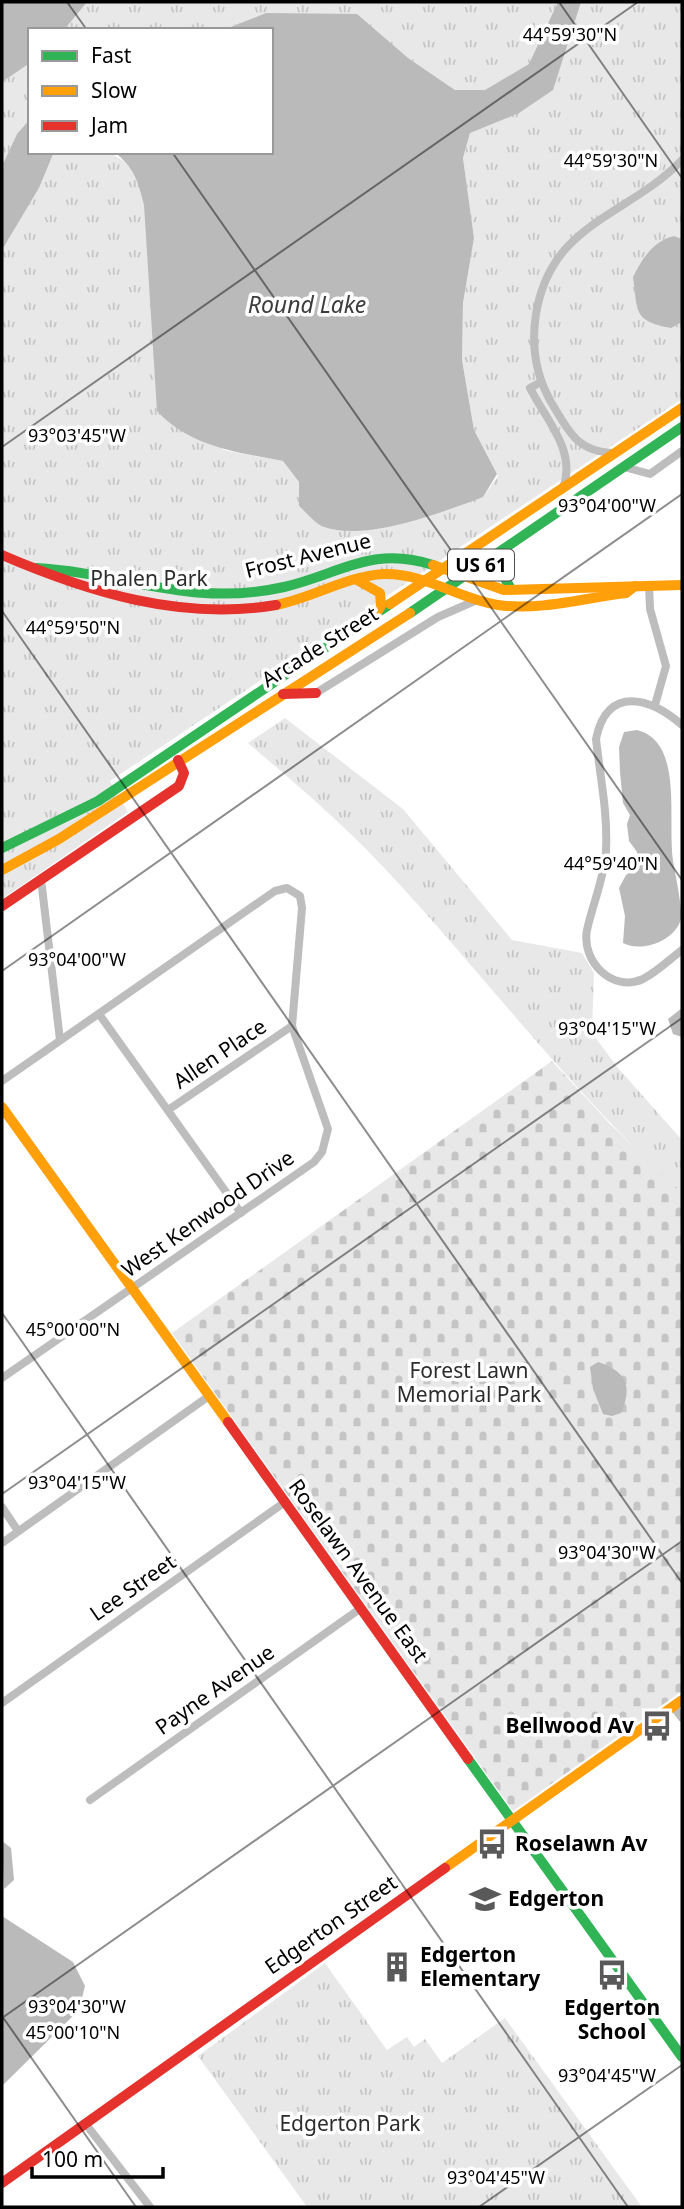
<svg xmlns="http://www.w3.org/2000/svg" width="684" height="2209" font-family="'Noto Sans',sans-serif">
  <defs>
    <pattern id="cemetery-stones" width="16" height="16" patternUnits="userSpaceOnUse" patternTransform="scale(1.75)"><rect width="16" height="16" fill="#e8e8e8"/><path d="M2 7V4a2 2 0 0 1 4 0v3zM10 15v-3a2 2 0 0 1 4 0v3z" fill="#c5c5c5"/></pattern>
    <pattern id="park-tufts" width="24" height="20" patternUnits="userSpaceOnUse" patternTransform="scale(1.75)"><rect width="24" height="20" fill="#e8e8e8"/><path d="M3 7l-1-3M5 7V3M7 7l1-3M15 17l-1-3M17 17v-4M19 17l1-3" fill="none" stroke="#c5c5c5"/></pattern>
  </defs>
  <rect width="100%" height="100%" fill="#fff"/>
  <polygon fill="url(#cemetery-stones)" points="552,1061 610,1124 682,1192 682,1691 513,1811 172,1333"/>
  <g fill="url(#park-tufts)">
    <path d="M 87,2 L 682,2 L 682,399 L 110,781 L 128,812 L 2,899 L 2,250 L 39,188 L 54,152 C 90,152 118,143 138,179 L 223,450 L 283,461 L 299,482 L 483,497 L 498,476 L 474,430 L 462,360 L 463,303 L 474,238 L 463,158 L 470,133 L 455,90 L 408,58 L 266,13 L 223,30 L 64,30 Z"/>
    <polygon points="30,63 30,119 17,134 2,166 2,82"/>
    <path d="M 285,718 L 403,809 L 512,940 L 582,953 L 594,973 L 592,1033 L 618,1068 L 682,1140 L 682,1192 C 565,1088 475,961 366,849 C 328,811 288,777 248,743 Z"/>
    <polygon points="325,1963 387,2050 407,2037 414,2047 425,2039 442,2063 505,2018 642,2207 307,2207 198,2056"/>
  </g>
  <g fill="#bababa">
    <polygon points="2,2 87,2 64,30 30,30 30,63 2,82"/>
    <path d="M 558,2 L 581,2 L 553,90 L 519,113 L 470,133 L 463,158 L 474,238 L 463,303 L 462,360 L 474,430 L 497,474 L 483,497 C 443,512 366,542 324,527 C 315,524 306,512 299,506 L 299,482 L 283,461 C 237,452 190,447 157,411 L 144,205 C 138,181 134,167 114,152 L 271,152 L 271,30 L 223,30 L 266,13 L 357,14 L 408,58 L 455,90 L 485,90 L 529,64 Z"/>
    <polygon points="30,119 30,152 54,152 39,188 2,250 2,166 17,134"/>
    <path d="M 674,236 L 682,239 L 682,322 L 671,328 C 633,321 638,312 633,277 C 642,259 653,241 674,236 Z"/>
    <path d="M 637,730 C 684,742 667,818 673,861 C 675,871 683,912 681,919 C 675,941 642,953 623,943 L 625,916 L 619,888 L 626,875 L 637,868 L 637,852 L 629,841 L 627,824 L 630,815 L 623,803 L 620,772 L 619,747 L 624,732 Z"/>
    <polygon points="682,1008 682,1037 673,1034 668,1019"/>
    <path d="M 598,1362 C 626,1371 633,1386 621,1413 L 612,1416 L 603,1414 L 593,1389 L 590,1367 Z"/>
    <polygon points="2,1841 11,1848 14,1880 4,1889"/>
    <polygon points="2,1916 73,1962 85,1986 79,2010 2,2086"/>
  </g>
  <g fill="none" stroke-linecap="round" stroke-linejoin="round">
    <g stroke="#bdbdbd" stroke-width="8">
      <path d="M 541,382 L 530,388 C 546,420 577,451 563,488"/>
      <path d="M 612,453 C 576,451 568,430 551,402 C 535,374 531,346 536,314 C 551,222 627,217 682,160"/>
      <polyline points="624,467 650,474 682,451"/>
      <polyline points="649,585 650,609 666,666 655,705"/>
      <polyline points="316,693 438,617 477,600"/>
      <path d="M 682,725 C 651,698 607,684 596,739 C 600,776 608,813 606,851 C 604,879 593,903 587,930 C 581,961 612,993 643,979 C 657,972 670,959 682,950"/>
      <polyline points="41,879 60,1040"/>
      <polyline points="99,1014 241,1213"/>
      <polyline points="2,1081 275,891 287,888 300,896 302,908 292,1026 328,1129 322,1152 314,1162 2,1378"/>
      <polyline points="168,1110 292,1026"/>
      <polyline points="2,1507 18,1531"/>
      <polyline points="2,1543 209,1396"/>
      <polyline points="2,1703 285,1502"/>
      <polyline points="673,1706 682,1718"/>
      <polyline points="90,1800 361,1608"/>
      <polyline points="85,2123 150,2207"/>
    </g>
    <g stroke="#30b455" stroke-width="10">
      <polyline points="507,550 500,570 511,589"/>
      <path d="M 36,568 C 125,573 190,608 284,587 C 340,574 372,545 433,565"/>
      <polyline points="410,613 682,427"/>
      <polyline points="2,848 98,801 390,604"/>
      <polyline points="468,1759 682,2057"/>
    </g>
    <g stroke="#ff9f0a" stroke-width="10">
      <polyline points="433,565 504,590 682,585"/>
      <polyline points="357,580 380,593 381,606 375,616"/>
      <polyline points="390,604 682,408"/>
      <path d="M 276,605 C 313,598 346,576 384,574 C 425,573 459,599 498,605 C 539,611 585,598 626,593 L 635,586"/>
      <polyline points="2,870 59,839 410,613"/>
      <polyline points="2,1107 228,1422"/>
      <polyline points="445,1868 682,1700"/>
    </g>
    <g stroke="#e5322d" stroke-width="10">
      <path d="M 2,555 C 88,592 181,621 276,605"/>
      <polyline points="283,694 316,693"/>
      <polyline points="2,906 179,786 184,773 178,760"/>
      <polyline points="228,1422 468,1759"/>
      <polyline points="2,2183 445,1868"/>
    </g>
  </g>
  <path fill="none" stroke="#000" stroke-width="2" stroke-opacity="0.45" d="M 67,2 L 87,30M 559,2 L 682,178M 172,152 L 682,880M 2,447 L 638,2M 2,611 L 682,1583M 2,971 L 682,494M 2,1313 L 628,2207M 2,1494 L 682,1018M 2,2016 L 136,2207M 2,2018 L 682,1541M 479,2207 L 682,2065"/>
  <defs>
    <g id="bus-bare" transform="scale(2.415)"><path d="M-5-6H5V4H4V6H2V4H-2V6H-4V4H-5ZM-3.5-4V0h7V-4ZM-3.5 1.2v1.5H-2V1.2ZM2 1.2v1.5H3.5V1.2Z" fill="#595959" stroke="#fff" stroke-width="2.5" paint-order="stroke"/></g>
    <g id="school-bare" transform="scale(2.415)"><path d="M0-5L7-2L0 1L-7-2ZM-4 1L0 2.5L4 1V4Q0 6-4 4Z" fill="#595959" stroke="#fff" stroke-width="2.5" paint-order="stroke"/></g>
    <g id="building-bare" transform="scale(2.415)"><path d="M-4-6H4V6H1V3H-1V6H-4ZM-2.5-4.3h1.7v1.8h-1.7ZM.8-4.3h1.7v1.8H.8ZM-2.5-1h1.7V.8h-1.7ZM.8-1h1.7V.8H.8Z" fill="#595959" stroke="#fff" stroke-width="2.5" paint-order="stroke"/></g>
  </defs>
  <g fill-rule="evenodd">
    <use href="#bus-bare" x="657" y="1726"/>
    <use href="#bus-bare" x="492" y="1844"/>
    <use href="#school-bare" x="485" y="1899"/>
    <use href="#building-bare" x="397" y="1967"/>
    <use href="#bus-bare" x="612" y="1975"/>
  </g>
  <g text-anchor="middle" stroke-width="7" stroke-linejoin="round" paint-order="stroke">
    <rect fill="#fff" stroke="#4c4c4c" stroke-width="2" x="448" y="549.5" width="66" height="31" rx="5"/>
    <g font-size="19" font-weight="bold" fill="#000">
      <text x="481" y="572">US 61</text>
    </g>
    <g font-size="21" fill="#000" stroke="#fff">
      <text transform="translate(308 556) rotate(-14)" y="7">Frost Avenue</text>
      <text transform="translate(320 647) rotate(-32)" y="7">Arcade Street</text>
      <text transform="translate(220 1054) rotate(-34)" y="7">Allen Place</text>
      <text transform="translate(208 1214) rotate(-35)" y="7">West Kenwood Drive</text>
      <text transform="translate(358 1571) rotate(54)" y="7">Roselawn Avenue East</text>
      <text transform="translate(133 1588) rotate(-35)" y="7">Lee Street</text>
      <text transform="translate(215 1690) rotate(-35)" y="7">Payne Avenue</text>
      <text transform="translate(331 1925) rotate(-35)" y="7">Edgerton Street</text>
    </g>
    <g font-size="21" fill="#2c2c2c" stroke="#fff">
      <text x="149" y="586">Phalen Park</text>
      <text x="469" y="1378">Forest Lawn<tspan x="469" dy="24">Memorial Park</tspan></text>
      <text x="350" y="2131">Edgerton Park</text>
    </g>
    <g font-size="21" font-weight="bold" fill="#000" stroke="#fff" text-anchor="start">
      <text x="634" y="1733" text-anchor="end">Bellwood Av</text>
      <text x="515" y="1851">Roselawn Av</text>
      <text x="508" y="1906">Edgerton</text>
      <text x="420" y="1962">Edgerton<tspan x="420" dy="24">Elementary</tspan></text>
      <text x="612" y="2015" text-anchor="middle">Edgerton<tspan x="612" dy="24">School</tspan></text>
    </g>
    <g font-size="23" font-style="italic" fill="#3d3d3d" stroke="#fff">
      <text x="307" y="313">Round Lake</text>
    </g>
  </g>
  <g font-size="18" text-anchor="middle" fill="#000" stroke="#fff" stroke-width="7" stroke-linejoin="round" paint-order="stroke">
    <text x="570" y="41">44°59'30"N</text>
    <text x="611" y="167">44°59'30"N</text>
    <text x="77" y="442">93°03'45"W</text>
    <text x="607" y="512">93°04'00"W</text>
    <text x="73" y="634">44°59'50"N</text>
    <text x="611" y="870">44°59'40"N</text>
    <text x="77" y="966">93°04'00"W</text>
    <text x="607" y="1035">93°04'15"W</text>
    <text x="73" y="1336">45°00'00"N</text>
    <text x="77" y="1489">93°04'15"W</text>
    <text x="607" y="1559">93°04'30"W</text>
    <text x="77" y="2013">93°04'30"W</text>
    <text x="73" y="2039">45°00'10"N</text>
    <text x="607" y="2082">93°04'45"W</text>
    <text x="496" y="2184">93°04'45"W</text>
  </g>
  <rect width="684" height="2209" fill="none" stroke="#000000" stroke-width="7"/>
  <rect x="28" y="28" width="245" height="126" fill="#ffffff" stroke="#999999" stroke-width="2"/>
  <rect x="42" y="51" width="35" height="10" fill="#30b455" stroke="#999999" stroke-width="2"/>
  <text x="91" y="63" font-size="21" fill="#000000">Fast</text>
  <rect x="42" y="86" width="35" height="10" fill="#ff9f0a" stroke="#999999" stroke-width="2"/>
  <text x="91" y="98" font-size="21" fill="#000000">Slow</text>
  <rect x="42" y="121" width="35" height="10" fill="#e5322d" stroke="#999999" stroke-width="2"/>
  <text x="91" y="133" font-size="21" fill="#000000">Jam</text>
  <path d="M32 2167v10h131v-10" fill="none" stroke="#000000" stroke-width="3.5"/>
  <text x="42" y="2167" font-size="21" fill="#000000" stroke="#ffffff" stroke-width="5" paint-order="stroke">100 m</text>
</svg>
